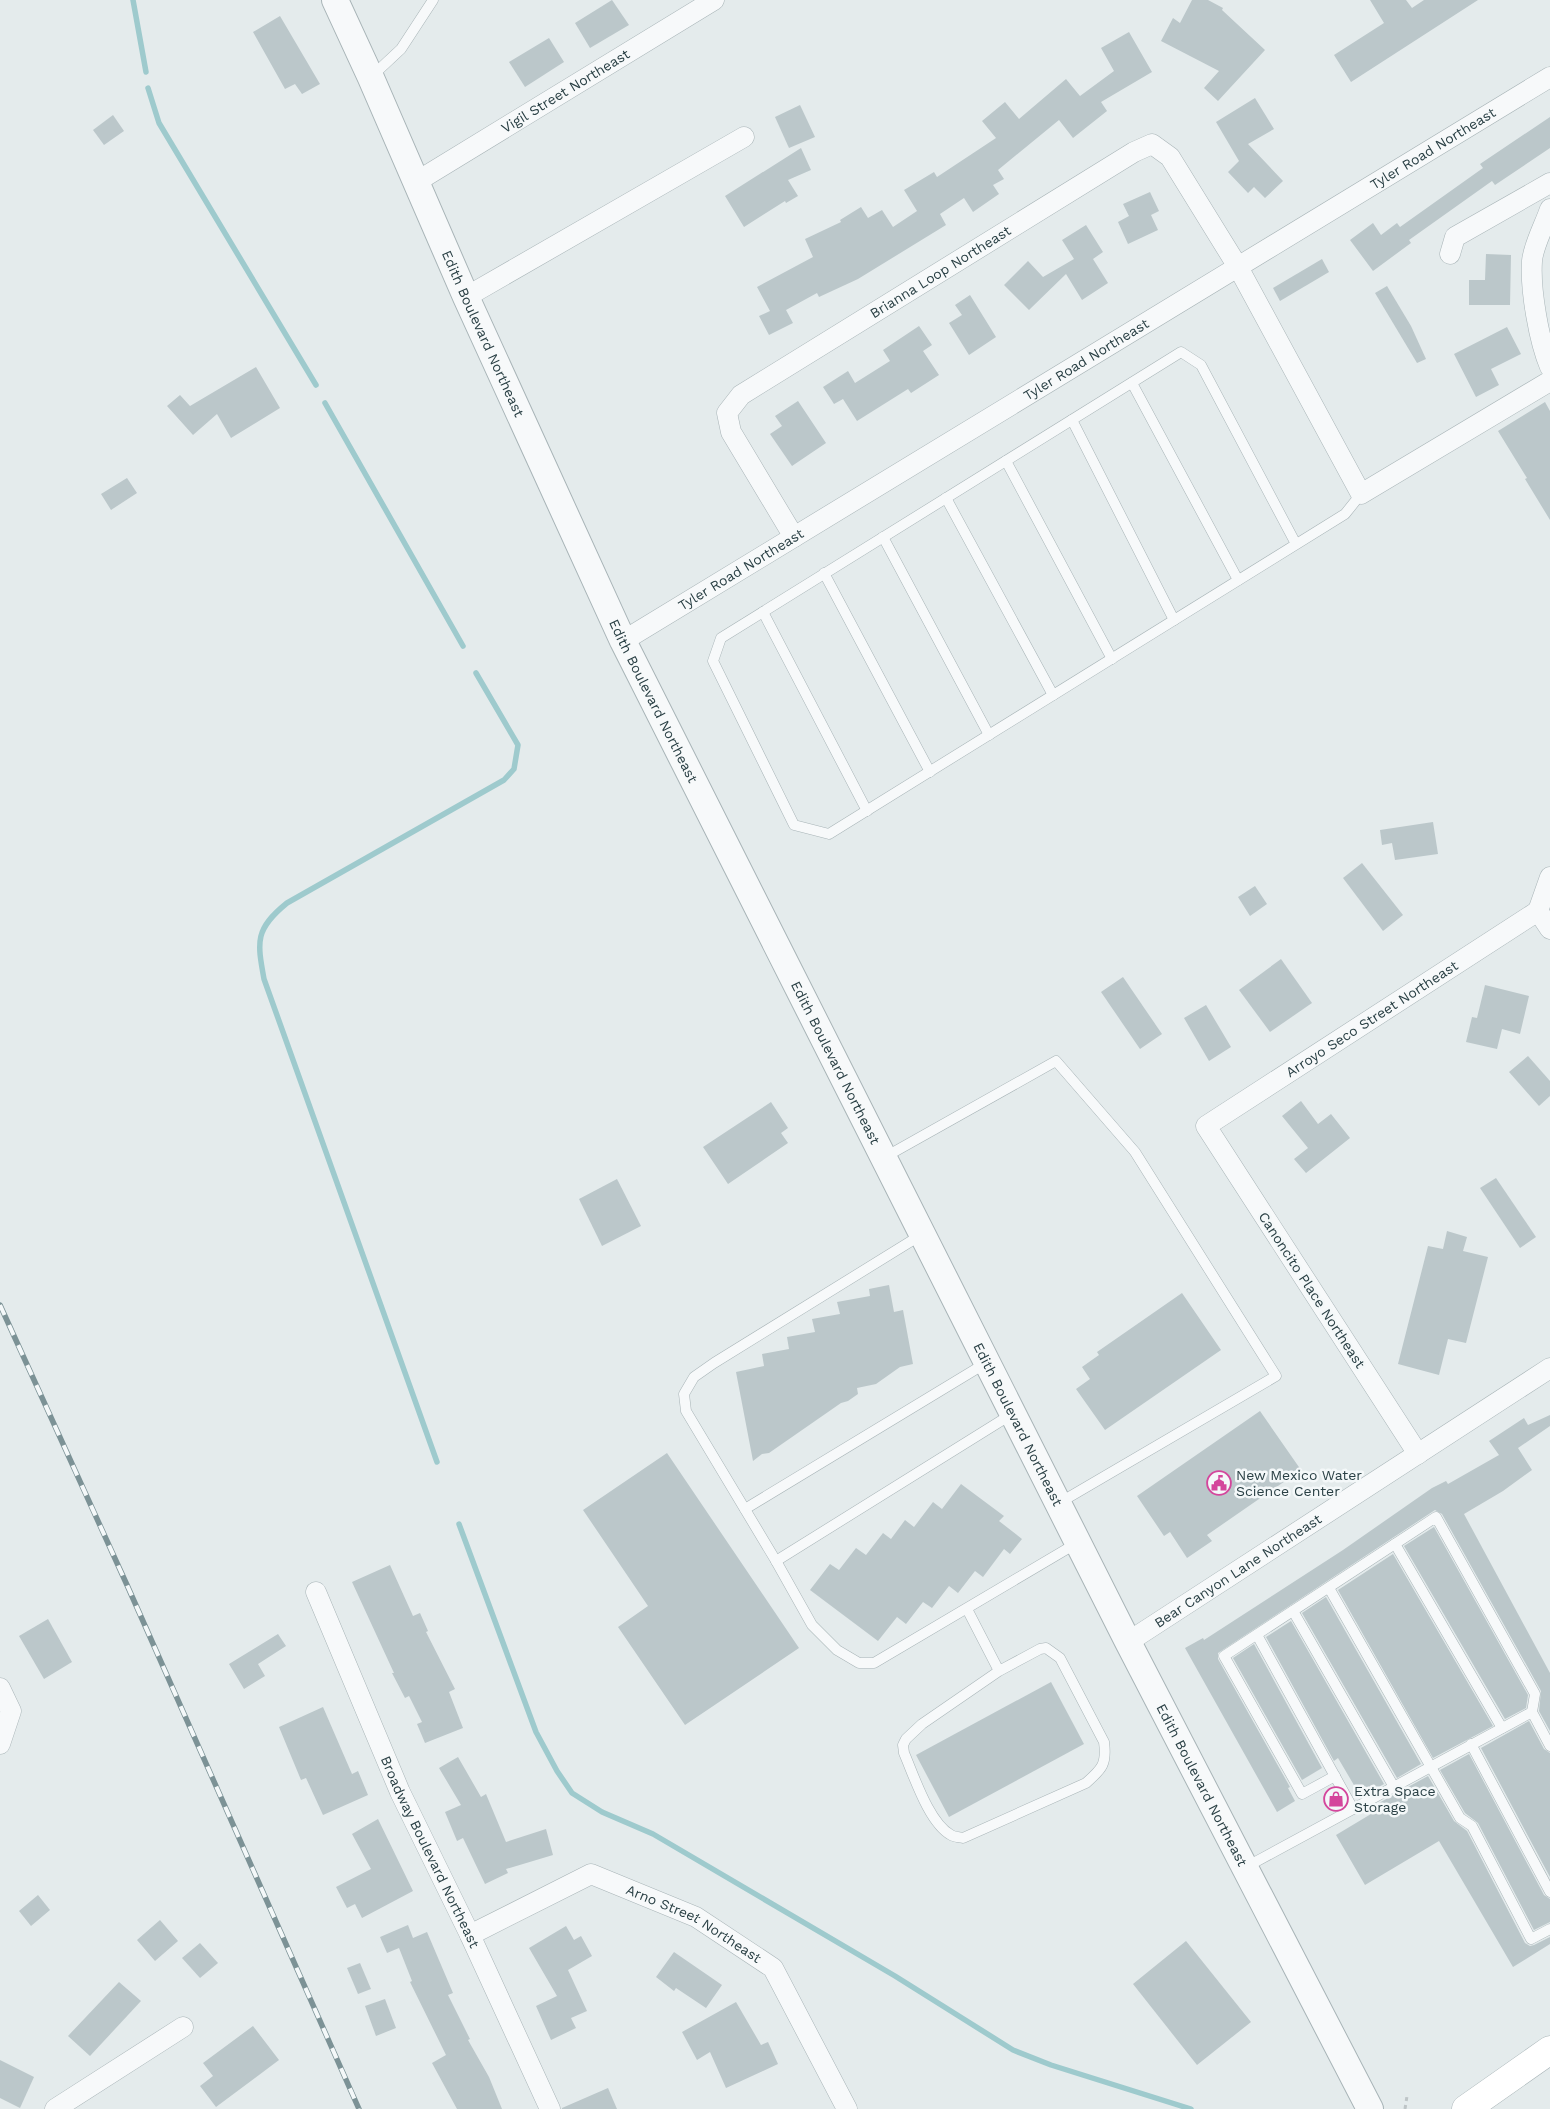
<svg xmlns="http://www.w3.org/2000/svg" width="1550" height="2109" font-family="'Work Sans',sans-serif">
  <rect width="100%" height="100%" fill="#e4ebec"/>
  <g fill="none" stroke-linecap="round" stroke-linejoin="round">
    <g stroke="#9ecacd" stroke-width="5.5">
      <polyline points="133,0 146,72"/>
      <polyline points="148,88 159,123 316,385"/>
      <polyline points="325,403 463,646"/>
      <path d="M 437,1462 L 264,979 C 257,941 255,929 287,903 L 504,780 L 514,769 L 518,745 L 476,673"/>
      <polyline points="459,1524 536,1732 557,1771 572,1793 602,1812 653,1834 895,1976 1013,2050 1051,2065 1191,2109"/>
    </g>
  </g>
  <g fill="#bbc7ca">
    <polygon points="612,0 629,25 590,48 575,23"/>
    <polygon points="1192,0 1208,0 1223,8 1222,10 1265,50 1218,101 1204,88 1219,71 1161,41 1173,18 1180,23"/>
    <polygon points="1370,0 1406,0 1412,8 1424,0 1478,0 1351,82 1334,55 1384,23"/>
    <polygon points="280,16 320,84 302,94 295,84 285,89 253,32"/>
    <polygon points="1129,32 1152,72 1101,102 1107,111 1073,138 1059,120 998,170 1004,179 993,185 999,194 973,212 964,198 940,214 946,225 858,279 819,297 817,293 786,310 793,323 769,335 759,316 770,311 757,287 813,257 805,239 841,222 840,220 861,207 868,218 882,210 893,227 917,211 904,190 934,172 937,177 996,138 982,121 1005,102 1019,119 1066,79 1080,96 1114,71 1101,48"/>
    <polygon points="549,38 564,62 525,87 509,62"/>
    <polygon points="1255,98 1274,129 1248,144 1283,181 1265,198 1254,187 1248,193 1228,172 1239,161 1216,122"/>
    <polygon points="800,105 815,137 789,148 775,117"/>
    <polygon points="113,115 124,131 104,145 93,130"/>
    <polygon points="1550,117 1550,148 1495,185 1492,181 1409,240 1411,243 1373,271 1350,240 1373,223 1381,235 1397,223 1400,227 1483,168 1480,164"/>
    <polygon points="801,148 811,170 788,180 798,196 786,203 785,201 744,227 725,196"/>
    <polygon points="1150,192 1159,211 1151,215 1158,230 1128,244 1118,222 1129,216 1123,204"/>
    <polygon points="1086,225 1103,252 1093,259 1108,283 1082,300 1066,274 1029,310 1004,285 1028,261 1043,277 1074,259 1062,240"/>
    <polygon points="1486,254 1511,255 1510,305 1469,305 1469,280 1485,280"/>
    <polygon points="1322,259 1329,272 1280,301 1273,288"/>
    <polygon points="1387,286 1411,326 1426,359 1417,363 1375,293"/>
    <polygon points="970,295 996,337 969,355 949,323 962,315 955,305"/>
    <polygon points="919,326 932,345 923,351 939,375 911,393 908,389 857,421 843,399 834,404 823,387 848,371 855,383 890,361 883,350"/>
    <polygon points="1507,327 1521,354 1491,369 1499,385 1476,397 1454,354"/>
    <polygon points="256,367 280,408 231,438 217,414 193,435 167,406 180,395 190,406"/>
    <polygon points="798,401 826,443 792,466 770,434 782,426 775,416"/>
    <polygon points="1545,402 1550,411 1550,520 1525,479 1527,478 1498,431"/>
    <polygon points="127,478 137,493 111,510 101,494"/>
    <polygon points="1433,822 1438,854 1395,860 1392,843 1382,845 1380,830"/>
    <polygon points="1362,863 1403,915 1383,931 1343,878"/>
    <polygon points="1255,886 1267,904 1250,916 1238,897"/>
    <polygon points="1281,959 1312,1003 1270,1032 1239,990"/>
    <polygon points="1123,977 1162,1034 1140,1049 1101,992"/>
    <polygon points="1485,985 1529,996 1520,1034 1502,1029 1497,1049 1466,1042 1472,1017 1477,1018"/>
    <polygon points="1206,1005 1231,1047 1209,1061 1184,1018"/>
    <polygon points="1528,1056 1550,1081 1550,1096 1539,1106 1509,1072"/>
    <polygon points="1301,1101 1318,1124 1331,1114 1350,1138 1306,1173 1294,1159 1308,1148 1282,1116"/>
    <polygon points="771,1102 788,1128 781,1133 788,1143 728,1184 703,1147"/>
    <polygon points="1496,1178 1536,1237 1520,1248 1480,1188"/>
    <polygon points="617,1179 641,1226 602,1246 579,1199"/>
    <polygon points="1447,1231 1467,1237 1463,1251 1488,1257 1466,1343 1448,1339 1439,1375 1398,1364 1428,1246 1443,1249"/>
    <polygon points="889,1285 894,1312 903,1310 913,1364 900,1367 876,1384 857,1388 858,1394 848,1401 841,1403 769,1453 762,1454 753,1461 736,1372 764,1366 762,1354 789,1349 787,1337 815,1332 812,1319 840,1314 837,1302 870,1296 869,1289"/>
    <polygon points="1182,1293 1221,1350 1105,1430 1076,1389 1090,1379 1082,1367 1099,1355 1097,1352"/>
    <polygon points="1260,1411 1301,1470 1207,1535 1212,1541 1187,1558 1170,1532 1164,1536 1137,1496"/>
    <polygon points="1550,1415 1550,1426 1518,1448 1532,1470 1503,1491 1464,1514 1550,1673 1550,1731 1539,1711 1541,1691 1442,1514 1435,1510 1218,1653 1218,1659 1290,1787 1288,1788 1295,1801 1277,1812 1185,1648 1203,1638 1204,1640 1343,1550 1432,1488 1446,1481 1448,1484 1499,1455 1489,1441 1524,1418 1528,1425"/>
    <polygon points="667,1453 799,1648 685,1725 618,1627 648,1606 583,1510"/>
    <polygon points="961,1484 1004,1516 999,1521 1022,1539 1010,1554 1004,1549 983,1577 975,1571 958,1593 949,1586 932,1608 923,1602 906,1624 897,1617 878,1641 810,1590 830,1564 839,1570 856,1548 866,1555 883,1533 891,1539 905,1520 914,1527 933,1502 942,1509"/>
    <polygon points="1434,1527 1528,1695 1526,1708 1505,1719 1404,1546"/>
    <polygon points="1393,1554 1493,1726 1433,1758 1338,1590"/>
    <polygon points="390,1565 413,1616 420,1613 428,1631 426,1632 455,1689 449,1692 463,1728 425,1743 417,1724 422,1722 409,1696 405,1698 392,1673 394,1673 352,1582"/>
    <polygon points="1326,1597 1421,1764 1397,1778 1302,1613"/>
    <polygon points="48,1619 72,1662 44,1679 19,1636"/>
    <polygon points="1291,1621 1384,1784 1361,1797 1338,1758 1334,1761 1266,1637"/>
    <polygon points="278,1634 286,1646 258,1664 265,1676 244,1689 229,1664"/>
    <polygon points="1254,1644 1322,1768 1302,1780 1233,1658"/>
    <polygon points="1051,1682 1084,1744 949,1817 916,1755"/>
    <polygon points="323,1707 352,1774 358,1771 368,1795 323,1815 306,1778 301,1780 279,1727"/>
    <polygon points="1529,1721 1544,1749 1550,1753 1550,1877 1481,1748"/>
    <polygon points="1469,1754 1544,1895 1550,1899 1550,1922 1534,1930 1478,1823 1465,1813 1440,1770"/>
    <polygon points="458,1757 481,1797 486,1794 506,1842 546,1829 553,1855 506,1869 508,1873 485,1884 463,1838 457,1841 445,1812 461,1805 439,1768"/>
    <polygon points="1428,1776 1454,1821 1467,1831 1525,1943 1530,1946 1534,1945 1550,1937 1550,1944 1513,1967 1439,1841 1365,1885 1336,1835 1371,1814 1368,1809"/>
    <polygon points="378,1819 413,1891 362,1918 355,1904 347,1908 336,1887 371,1869 352,1834"/>
    <polygon points="38,1895 50,1910 31,1926 19,1911"/>
    <polygon points="160,1920 178,1941 155,1961 137,1940"/>
    <polygon points="408,1925 413,1938 427,1932 453,1993 448,1995 470,2039 468,2040 489,2077 502,2109 457,2109 432,2063 446,2055 410,1982 412,1981 399,1948 387,1953 380,1937"/>
    <polygon points="566,1926 574,1940 581,1936 592,1956 568,1970 587,2011 571,2018 576,2028 551,2040 536,2006 557,1996 529,1948"/>
    <polygon points="1186,1941 1251,2022 1197,2065 1133,1984"/>
    <polygon points="200,1943 218,1963 200,1978 182,1958"/>
    <polygon points="674,1952 722,1985 706,2008 676,1988 674,1991 656,1977"/>
    <polygon points="360,1963 371,1989 358,1994 347,1968"/>
    <polygon points="119,1982 141,2001 90,2056 68,2036"/>
    <polygon points="385,1999 396,2028 376,2036 365,2006"/>
    <polygon points="736,2002 761,2045 768,2042 778,2064 726,2088 710,2052 697,2060 682,2032"/>
    <polygon points="253,2026 279,2060 216,2107 200,2086 213,2076 203,2063"/>
    <polygon points="0,2060 34,2077 20,2108 0,2098"/>
    <polygon points="608,2088 617,2109 562,2109 562,2108"/>
  </g>
  <g fill="none" stroke-linecap="round" stroke-linejoin="round">
    <g stroke="#a8b4b7" stroke-width="11">
      <g id="service">
        <polyline points="371,77 401,49 433,0"/>
        <polyline points="1132,383 1238,580"/>
        <polyline points="1072,420 1174,620"/>
        <polyline points="1006,461 1112,659"/>
        <polyline points="946,498 1053,695"/>
        <polyline points="883,537 989,735"/>
        <polyline points="1296,544 1201,365 1181,352 721,638 713,661 794,825 829,834 1345,514 1361,494"/>
        <polyline points="824,573 930,772"/>
        <polyline points="763,612 867,811"/>
        <polyline points="885,1157 1056,1061 1135,1152 1276,1376 1059,1503"/>
        <polyline points="921,1235 714,1363 694,1377 684,1394 686,1411 776,1561 812,1625 837,1650 859,1663 874,1663 1077,1543"/>
        <polyline points="745,1509 986,1363"/>
        <polyline points="1395,1544 1502,1728"/>
        <polyline points="776,1561 1012,1414"/>
        <polyline points="1329,1588 1460,1818 1472,1826 1531,1939 1550,1929"/>
        <path d="M 967,1609 L 999,1671 L 1040,1649 L 1046,1648 L 1060,1658 L 1104,1742 C 1107,1764 1102,1769 1086,1783 L 963,1838 C 959,1837 954,1837 951,1835 C 929,1823 914,1776 904,1753 L 903,1745 L 906,1739 L 922,1724 L 999,1671"/>
        <polyline points="1293,1611 1394,1787"/>
        <polyline points="1257,1635 1353,1809"/>
        <polyline points="1471,1744 1550,1892"/>
        <polyline points="1335,1776 1302,1794 1224,1656 1436,1517 1535,1694 1532,1712 1550,1746"/>
        <polyline points="1246,1867 1532,1712"/>
      </g>
    </g>
    <g stroke="#a8b4b7" stroke-width="21">
      <g id="minor">
        <path id="s1" d="M 416,182 L 714,0"/>
        <path d="M 1550,209 C 1545,224 1533,246 1532,261 C 1530,290 1539,341 1550,367"/>
        <polyline points="1450,254 1455,237 1550,183"/>
        <polyline points="466,297 744,137"/>
        <path id="s2" d="M 794,537 L 731,432 L 727,413 L 741,395 L 1134,152 L 1152,144 L 1170,157 L 1238,267 L 1361,494 L 1550,381"/>
        <path id="s3" d="M 623,641 L 1550,77"/>
        <polyline points="1550,877 1538,911 1550,929"/>
        <path id="s4" d="M 1418,1454 L 1206,1126 L 1538,911"/>
        <path id="s5" d="M 316,1592 L 400,1792 L 470,1935 L 550,2109"/>
        <path id="s6" d="M 1128,1642 L 1550,1368"/>
        <polyline points="0,1688 11,1711 0,1744"/>
        <path id="s7" d="M 470,1935 L 591,1874 L 696,1917 L 773,1968 L 847,2109"/>
        <polyline points="55,2109 183,2027"/>
      </g>
    </g>
    <g stroke="#a8b4b7" stroke-width="28">
      <g id="tertiary">
        <path id="s8" d="M 335,0 L 371,78 L 466,297 L 623,641 L 1128,1642 L 1370,2109"/>
      </g>
    </g>
    <g stroke="#a8b4b7" stroke-width="29">
      <polyline id="secondary" points="1466,2109 1550,2050"/>
    </g>
    <polyline stroke="#bec5c7" stroke-width="3" stroke-dasharray="4 4" stroke-linecap="butt" points="1405,2109 1407,2096"/>
    <use href="#service" stroke="#f7f9fa" stroke-width="10"/>
    <use href="#minor" stroke="#f7f9fa" stroke-width="20"/>
    <use href="#tertiary" stroke="#f7f9fa" stroke-width="26"/>
    <use href="#secondary" stroke="#fff" stroke-width="28"/>
    <g stroke="#7c9296" stroke-width="5.5">
      <polyline id="rail" points="0,1305 127,1585 359,2109"/>
    </g>
    <use href="#rail" stroke="#f4f8f9" stroke-width="4" stroke-dasharray="11" stroke-linecap="butt"/>
  </g>
  <defs>
    <g id="civic-ring" transform="scale(1.25)"><circle r="9.5" fill="#f4f8f9" stroke="#d4469c" stroke-width="1.5"/><path d="M-.6-6.5H3V-4.5H.6V-3L4-1V1h2V6H-6V1h2V-1L-.6-3ZM-1.2 2.5V6h2.4V2.5Z" fill="#d4469c"/></g>
    <g id="shop-ring" transform="scale(1.25)"><circle r="9.5" fill="#f4f8f9" stroke="#d4469c" stroke-width="1.5"/><path d="M-5-2.5h2.3a2.7 3.5 0 0 1 5.4 0H5L5.5 6h-11ZM-1.5-2.5h3a1.5 2.3 0 0 0-3 0Z" fill="#d4469c"/></g>
  </defs>
  <g fill-rule="evenodd">
    <use href="#civic-ring" x="1219" y="1483"/>
    <use href="#shop-ring" x="1336" y="1799"/>
  </g>
  <g text-anchor="middle" stroke-width="5" stroke-linejoin="round" paint-order="stroke">
    <g font-size="14" fill="#2a4045" stroke="#f4f8f9">
      <text dy="5" stroke="none"><textPath href="#s1" startOffset="175">Vigil Street Northeast</textPath></text>
      <text dy="5" stroke="none"><textPath href="#s3" startOffset="948">Tyler Road Northeast</textPath></text>
      <text dy="5" stroke="none"><textPath href="#s2" startOffset="399">Brianna Loop Northeast</textPath></text>
      <text dy="5" stroke="none"><textPath href="#s8" startOffset="365">Edith Boulevard Northeast</textPath></text>
      <text dy="5" stroke="none"><textPath href="#s3" startOffset="542">Tyler Road Northeast</textPath></text>
      <text dy="5" stroke="none"><textPath href="#s3" startOffset="138">Tyler Road Northeast</textPath></text>
      <text dy="5" stroke="none"><textPath href="#s8" startOffset="770">Edith Boulevard Northeast</textPath></text>
      <text dy="5" stroke="none"><textPath href="#s4" startOffset="588">Arroyo Seco Street Northeast</textPath></text>
      <text dy="5" stroke="none"><textPath href="#s8" startOffset="1175">Edith Boulevard Northeast</textPath></text>
      <text transform="translate(1312 1290) rotate(57)" y="5">Canoncito Place Northeast</text>
      <text dy="5" stroke="none"><textPath href="#s8" startOffset="1580">Edith Boulevard Northeast</textPath></text>
      <text dy="5" stroke="none"><textPath href="#s6" startOffset="131">Bear Canyon Lane Northeast</textPath></text>
      <text dy="5" stroke="none"><textPath href="#s8" startOffset="1985">Edith Boulevard Northeast</textPath></text>
      <text dy="5" stroke="none"><textPath href="#s5" startOffset="284">Broadway Boulevard Northeast</textPath></text>
      <text dy="5" stroke="none"><textPath href="#s7" startOffset="250">Arno Street Northeast</textPath></text>
    </g>
    <g font-size="14" fill="#2a4045" stroke="#f4f8f9" text-anchor="start">
      <text x="1236" y="1480">New Mexico Water<tspan x="1236" dy="16">Science Center</tspan></text>
      <text x="1354" y="1796">Extra Space<tspan x="1354" dy="16">Storage</tspan></text>
    </g>
  </g>
</svg>
